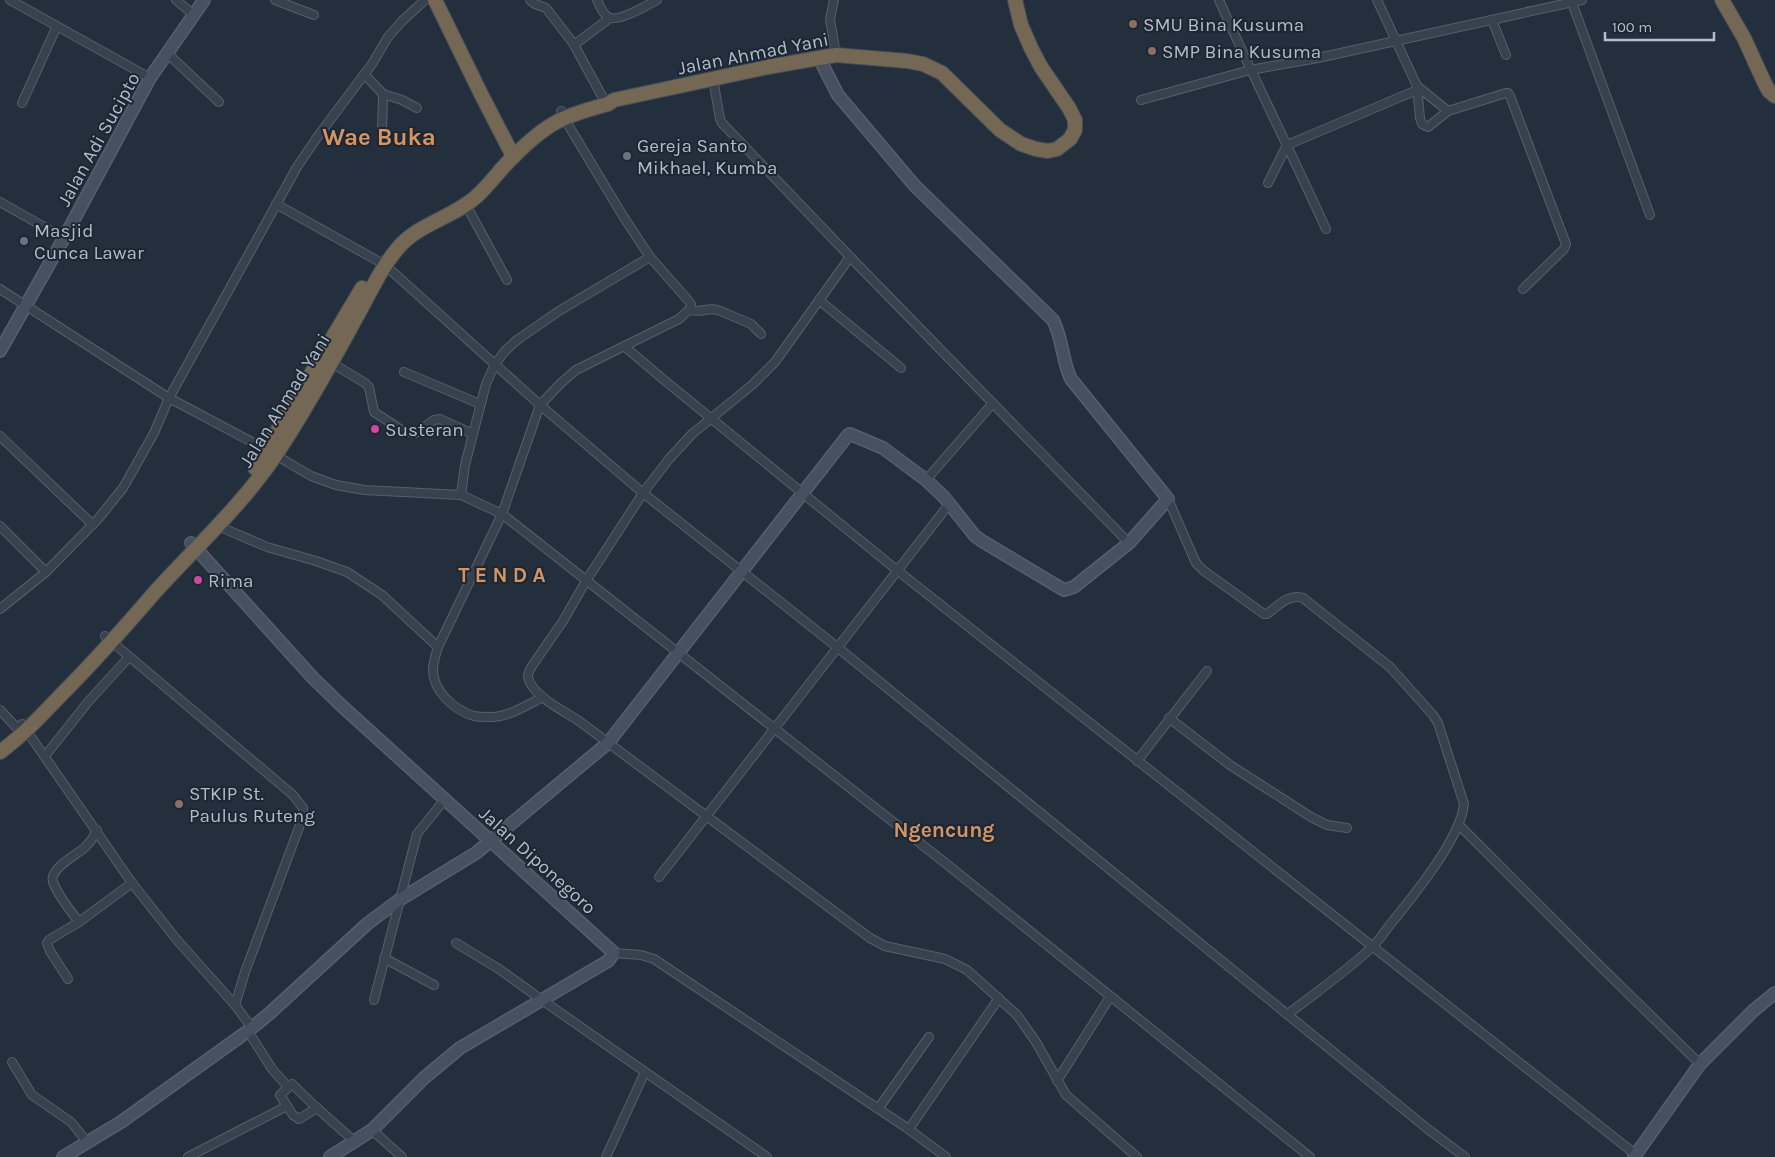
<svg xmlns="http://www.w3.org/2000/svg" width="1775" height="1157" font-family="Karla,sans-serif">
  <rect width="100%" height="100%" fill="#242f3e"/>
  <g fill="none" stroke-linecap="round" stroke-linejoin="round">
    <g stroke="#565f6c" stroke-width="10">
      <g id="street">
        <polyline points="10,0 150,78"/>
        <polyline points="176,0 194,15"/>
        <polyline points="275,0 314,15"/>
        <polyline points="530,0 535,4 546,8 573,43 603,98"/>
        <path d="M 597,0 C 600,6 602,13 608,17 C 617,23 648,5 657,0"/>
        <polyline points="834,0 830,19 836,55"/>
        <path d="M 1219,0 C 1253,77 1291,152 1326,229"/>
        <polyline points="1377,0 1417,86 1448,111 1428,127 1422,124 1420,118 1417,86"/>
        <polyline points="1571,0 1650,215"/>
        <polyline points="1492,20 1506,55"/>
        <polyline points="574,45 610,18"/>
        <polyline points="167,53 219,102"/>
        <polyline points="364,74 383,94 382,132"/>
        <polyline points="713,79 720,119 722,123 857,264 1129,543"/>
        <polyline points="383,94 402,100 417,108"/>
        <polyline points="1141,100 1250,70 1318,58 1582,0"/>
        <polyline points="22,103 57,26"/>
        <polyline points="561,111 564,118 623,216 650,257 687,299 691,304 691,308 679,319 576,370 561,383 540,405 502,514 944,862 1310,1157"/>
        <polyline points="1448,111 1506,93 1508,93 1510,96 1566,244 1564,249 1523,289"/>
        <polyline points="1268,183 1287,145 1417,90"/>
        <polyline points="0,202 64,238"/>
        <polyline points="276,204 385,265 540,405 643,493 837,647 1429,1130 1465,1157"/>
        <polyline points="466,205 507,280"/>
        <path d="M 850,257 L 775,362 L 752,385 L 692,434 L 669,459 L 643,493 L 586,581 L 563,621 L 532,666 C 530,669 528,672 528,677 C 531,695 564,711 579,721 L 870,938 L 885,946 L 945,959 L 967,970 L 1017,1015 L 1036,1042 L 1066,1095 L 1137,1157"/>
        <path d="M 0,289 L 169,398 L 267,450 L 311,476 L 336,485 L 364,490 L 461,495 L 502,514 L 438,647 C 436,654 433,662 433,670 C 433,691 454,710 474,716 C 479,717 487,717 493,717 C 510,716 527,705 543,697"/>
        <polyline points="819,300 901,368"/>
        <path d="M 690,310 C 702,313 707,307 718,310 L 751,324 L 761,334"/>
        <polyline points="624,346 664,380 898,571 1635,1154"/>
        <polyline points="330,362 365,383 369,387 374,412 403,431 416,433 434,420 440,419 473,434"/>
        <polyline points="404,372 480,404"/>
        <polyline points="0,436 92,524"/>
        <polyline points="926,480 993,403"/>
        <polyline points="461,495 465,465 486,384 495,364 505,351 517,340 559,311 650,257"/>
        <path d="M 1168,499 L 1196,563 L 1204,571 L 1264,614 L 1267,614 C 1278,606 1289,593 1303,598 L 1390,667 L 1433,715 L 1438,723 L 1464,804 C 1461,837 1415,894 1393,921 C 1386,929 1380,940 1372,947 C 1347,971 1315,993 1288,1014"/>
        <polyline points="0,526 46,572"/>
        <polyline points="218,526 267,547 316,561 347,572 382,595 438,647"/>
        <polyline points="0,609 46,572 98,519 123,488 154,433 169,398 297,167 318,136 372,64 388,37 402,21 425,0"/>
        <polyline points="105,636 293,795 303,808 303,817 245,972 235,1005 252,1028"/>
        <polyline points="0,710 17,728"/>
        <polyline points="1169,718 1230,765 1311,817 1327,825 1347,828"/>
        <polyline points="22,724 132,883 177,940 235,1005"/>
        <polyline points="45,756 88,702 129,657"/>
        <polyline points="1137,761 1207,671"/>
        <polyline points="1459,825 1596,962 1700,1064"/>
        <polyline points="659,877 950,503"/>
        <polyline points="79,922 132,883"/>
        <polyline points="456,943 499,969 542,1000 767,1157"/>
        <polyline points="614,953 641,955 654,959 907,1128 946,1157"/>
        <polyline points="384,958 434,985"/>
        <path d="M 68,979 L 50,951 L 47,943 L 49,940 L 79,922 C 70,910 58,896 53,882 C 49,869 74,856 83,849 C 89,844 94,837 97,830"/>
        <polyline points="374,1000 417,834 445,799"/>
        <polyline points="248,1031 272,1069 288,1087"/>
        <polyline points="12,1062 32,1095 71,1122 87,1142"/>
        <polyline points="1057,1081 1110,997"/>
        <polyline points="287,1106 280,1095 292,1084 317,1108"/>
        <polyline points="878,1109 929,1037"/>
        <polyline points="909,1129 999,998"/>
        <polyline points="372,1130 402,1157"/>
        <polyline points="188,1157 287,1106 293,1115 299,1119 317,1108 354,1141"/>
        <polyline points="606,1157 645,1072"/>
      </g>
    </g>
    <g stroke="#565f6c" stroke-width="14">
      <g id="secondary">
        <polyline points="0,351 64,238 150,78 204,0"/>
        <polyline points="191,543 313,678 343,707 614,953 608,961 460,1048 424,1078 372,1130 330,1157"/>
        <path d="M 63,1157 L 121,1122 L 248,1031 L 270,1013 L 367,924 L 399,900 L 476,853 L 608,743 L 848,435 L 850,434 L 883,448 L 926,480 L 944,497 L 975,536 L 982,541 L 1064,590 L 1074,587 L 1129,543 L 1168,499 L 1071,379 C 1062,361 1063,339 1053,320 L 915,186 L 838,95 L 819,58"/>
        <polyline points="1634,1157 1700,1064 1753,1011 1775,993"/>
      </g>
    </g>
    <g stroke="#434c59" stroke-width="16">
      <g id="highway">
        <polyline points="435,0 481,94 513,156"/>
        <polyline points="1722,0 1744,38 1765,84 1769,91 1775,96"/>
        <polyline points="255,468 362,288"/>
        <path d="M 0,752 C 22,736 41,716 60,696 C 93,663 124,628 155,592 C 196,547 241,506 275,456 C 304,413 331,364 356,318 C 369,295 380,269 398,248 C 419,223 453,218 477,196 C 491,183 501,168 514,156 C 528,142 547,125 565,118 C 578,112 594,108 608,104 L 614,100 L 768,67 L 836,55 L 907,61 L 923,64 L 942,73 L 1000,130 L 1021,144 L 1036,149 L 1048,151 L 1057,149 L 1070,139 L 1075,130 L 1075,120 L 1069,108 L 1041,67 L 1031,48 L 1021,25 L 1015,0"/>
      </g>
    </g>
    <use href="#street" stroke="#38414e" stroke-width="8"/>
    <use href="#secondary" stroke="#465061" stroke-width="11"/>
    <use href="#highway" stroke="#746855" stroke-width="14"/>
  </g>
  <g fill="#8d6e63" stroke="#1d2633" stroke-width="2">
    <circle cx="1133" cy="24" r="5"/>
    <circle cx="1152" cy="51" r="5"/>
    <circle cx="179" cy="804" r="5"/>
  </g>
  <g fill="#6b7280" stroke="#1d2633" stroke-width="2">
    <circle cx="627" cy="156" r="5"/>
    <circle cx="24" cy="241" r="5"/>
  </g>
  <g fill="#d1479c" stroke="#1d2633" stroke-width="2">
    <circle cx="375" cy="429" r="5"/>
    <circle cx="198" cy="580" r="5"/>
  </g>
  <g text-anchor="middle" stroke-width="4" stroke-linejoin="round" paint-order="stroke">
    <g font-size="19" fill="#b4bcc9" stroke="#1d2633" text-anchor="start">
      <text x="1143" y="31">SMU Bina Kusuma</text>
      <text x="1162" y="58">SMP Bina Kusuma</text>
      <text x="637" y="152">Gereja Santo<tspan x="637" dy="22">Mikhael, Kumba</tspan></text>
      <text x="34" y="237">Masjid<tspan x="34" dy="22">Cunca Lawar</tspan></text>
      <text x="385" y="436">Susteran</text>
      <text x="208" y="587">Rima</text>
      <text x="189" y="800">STKIP St.<tspan x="189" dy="22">Paulus Ruteng</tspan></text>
    </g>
    <g font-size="19" fill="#b4bcc9" stroke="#1d2633">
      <text transform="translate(753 53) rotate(-11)" y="7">Jalan Ahmad Yani</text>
      <text transform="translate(98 139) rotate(-61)" y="7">Jalan Adi Sucipto</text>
      <text transform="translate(284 400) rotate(-58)" y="7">Jalan Ahmad Yani</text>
      <text transform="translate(538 860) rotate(42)" y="7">Jalan Diponegoro</text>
    </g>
    <g font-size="21" font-weight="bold" fill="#d59563" stroke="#1d2633">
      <text x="502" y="582">T E N D A</text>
      <text x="944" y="837">Ngencung</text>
    </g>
    <g font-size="24" font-weight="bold" fill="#d59563" stroke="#1d2633">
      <text x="379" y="145">Wae Buka</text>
    </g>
  </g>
  <path d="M1605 32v8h109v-8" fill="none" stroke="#b4bcc9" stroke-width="2.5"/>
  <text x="1612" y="32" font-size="15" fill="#b4bcc9" stroke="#1d2633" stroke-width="4" paint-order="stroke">100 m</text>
</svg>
